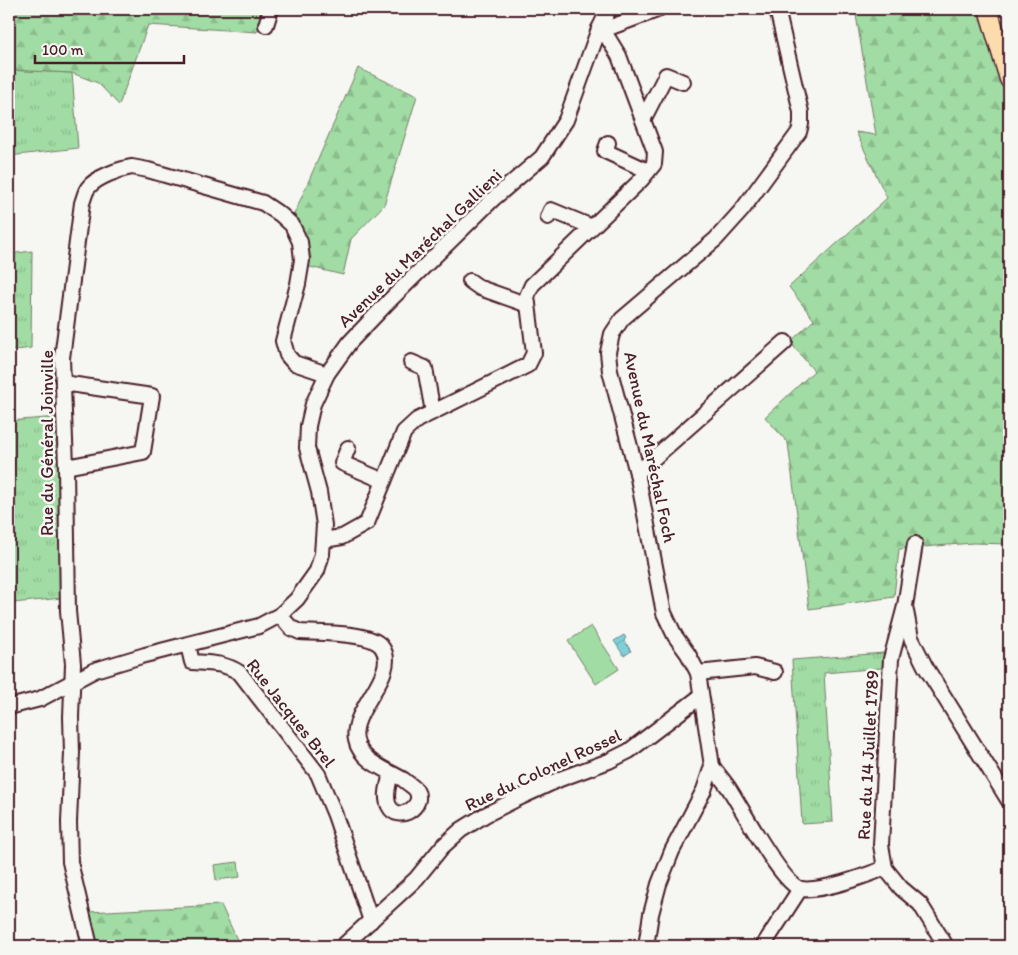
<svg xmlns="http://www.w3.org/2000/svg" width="1018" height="955" font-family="Itim,sans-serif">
  <defs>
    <pattern id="grass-tufts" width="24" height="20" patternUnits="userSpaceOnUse" patternTransform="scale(1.25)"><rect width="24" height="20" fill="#a0dca3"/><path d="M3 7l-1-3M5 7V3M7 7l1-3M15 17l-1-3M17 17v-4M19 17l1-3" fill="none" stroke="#8bbc8c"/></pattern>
    <pattern id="forest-firs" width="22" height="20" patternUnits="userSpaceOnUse" patternTransform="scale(1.25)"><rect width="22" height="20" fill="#a0dca3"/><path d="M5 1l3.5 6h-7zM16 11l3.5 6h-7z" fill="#8bbc8c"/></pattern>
    <pattern id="water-waves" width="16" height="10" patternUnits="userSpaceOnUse" patternTransform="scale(1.25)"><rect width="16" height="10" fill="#7fd0d8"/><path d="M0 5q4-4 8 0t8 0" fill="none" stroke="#6fb2ba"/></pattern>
  </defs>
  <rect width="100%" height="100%" fill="#f6f6f2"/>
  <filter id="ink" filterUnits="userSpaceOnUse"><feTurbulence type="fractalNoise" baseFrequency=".02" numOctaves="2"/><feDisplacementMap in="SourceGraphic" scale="10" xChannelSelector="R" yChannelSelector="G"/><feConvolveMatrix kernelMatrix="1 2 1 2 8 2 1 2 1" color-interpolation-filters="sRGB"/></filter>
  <g filter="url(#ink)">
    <g fill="url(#grass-tufts)" stroke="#757e67">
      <polygon points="9,70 72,73 78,148 9,156"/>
      <polygon points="32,251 31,348 9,351 9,254"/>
      <polygon points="57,417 62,598 13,603 11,573 9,573 9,421"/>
      <polygon points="884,653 882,668 824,673 833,822 802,824 792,660"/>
      <polygon points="238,862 240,877 216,880 214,865"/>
    </g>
    <g fill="url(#forest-firs)" stroke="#757e67">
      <polygon points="9,9 265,9 257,32 148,25 119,105 98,83 72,73 9,70"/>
      <polygon points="855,9 982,9 1009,96 1009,544 973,543 899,549 894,597 809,609 788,443 765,417 814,371 790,342 814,320 789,287 887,198 856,132 876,135"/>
      <polygon points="358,68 417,96 384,205 351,239 343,275 306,266 292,219"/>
      <polygon points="221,905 240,946 95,946 88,912"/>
    </g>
    <polygon fill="#a0dca3" stroke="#757e67" points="591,626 619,669 596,684 568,641"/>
    <polygon fill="url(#water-waves)" stroke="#6a8993" points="624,635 626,638 624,640 631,651 624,656 614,641"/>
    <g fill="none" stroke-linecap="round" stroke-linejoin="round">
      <g stroke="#4a1f2b" stroke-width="18">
        <g id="minor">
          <polyline points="266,25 271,9"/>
          <polyline points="603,30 657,10 658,9"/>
          <polyline points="643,120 666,75 683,82"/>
          <polyline points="608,143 605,151 648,171"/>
          <polyline points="548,217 551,210 592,227"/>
          <polyline points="470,281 480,288 528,305"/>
          <polyline points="411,362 425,368 433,412"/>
          <polyline points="63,383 152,396 143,452 66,467"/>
          <polyline points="348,448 342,463 384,481"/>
          <polyline points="637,473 785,342"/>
          <polyline points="324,540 342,537 367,523 404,432 417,420 528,365 534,353 527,296 532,285 641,180 654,164 655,152 619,56 603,30 599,29"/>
          <polyline points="915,544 905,606 911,638 925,666 1009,801"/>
          <polyline points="905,606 891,659 881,845 885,868 901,888 920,904 946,946"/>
          <path d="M 280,615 L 291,628 L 300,632 C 318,633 370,632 381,646 C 402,672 349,710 356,740 C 360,761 387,770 404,780 C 407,783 413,786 416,790 C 426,806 398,824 389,806 C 384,796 389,783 391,773"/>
          <path d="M 188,645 L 192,662 C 210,663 225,663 240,673 L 318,774 L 335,815 L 371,921"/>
          <polyline points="698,673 755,667 775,672"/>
          <polyline points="9,707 40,699 95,670 145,655 259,626 280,615 297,599 317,571 322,554 324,525 319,492 307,448 308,426 313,404 327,374 350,342 389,301 493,199 542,157 566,120 599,29 609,9"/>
          <path d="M 712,766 C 717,773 723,780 728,787 C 741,806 782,885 801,889 C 821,892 865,876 885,868"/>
          <path d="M 90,946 L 70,862 L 69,822 L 72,753 L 71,717 L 73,664 L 68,611 L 66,467 L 62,358 L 82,203 C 84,198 85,192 88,188 C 96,177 120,169 132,167 L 148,170 L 263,203 L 281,215 L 292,225 L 300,242 L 302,260 L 298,284 L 283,341 L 287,355 L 294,363 L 327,374"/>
          <polyline points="343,946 416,879 442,847 461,830 485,815 521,797 560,779 609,761 629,751 701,696"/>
          <polyline points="646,946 651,914 659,884 672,851 704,790 712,766 698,673 688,654 675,636 664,613 637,473 610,371 608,352 612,334 622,319 716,239 742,210 799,132 801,124 801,112 777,9"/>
          <polyline points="763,946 800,889"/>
        </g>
      </g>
      <g stroke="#4a1f2b" stroke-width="21">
        <polyline id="major" points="988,9 1009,79"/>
      </g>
      <use href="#minor" stroke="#f6f6f2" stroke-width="14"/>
      <use href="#major" stroke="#fcdcac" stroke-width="18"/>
    </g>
  </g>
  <g text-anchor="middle" stroke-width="5" stroke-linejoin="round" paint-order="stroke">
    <g font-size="18" fill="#4a1f2b" stroke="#f6f6f2">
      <text transform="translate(420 248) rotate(-44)" y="6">Avenue du Maréchal Gallieni</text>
      <text transform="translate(47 443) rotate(-90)" y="6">Rue du Général Joinville</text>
      <text transform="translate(650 447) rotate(78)" y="6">Avenue du Maréchal Foch</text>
      <text transform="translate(291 713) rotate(52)" y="6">Rue Jacques Brel</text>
      <text transform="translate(868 755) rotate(-87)" y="6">Rue du 14 Juillet 1789</text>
      <text transform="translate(543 770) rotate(-25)" y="6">Rue du Colonel Rossel</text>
    </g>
  </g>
  <rect width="1018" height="955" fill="none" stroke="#f6f6f2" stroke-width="30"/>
  <rect x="15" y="15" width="988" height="925" fill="none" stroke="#4a1f2b" stroke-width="2" filter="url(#ink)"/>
  <path d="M35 55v8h149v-8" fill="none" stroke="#4a1f2b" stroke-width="2.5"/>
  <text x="42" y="55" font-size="15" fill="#4a1f2b" stroke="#f6f6f2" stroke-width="4" paint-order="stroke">100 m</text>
</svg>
